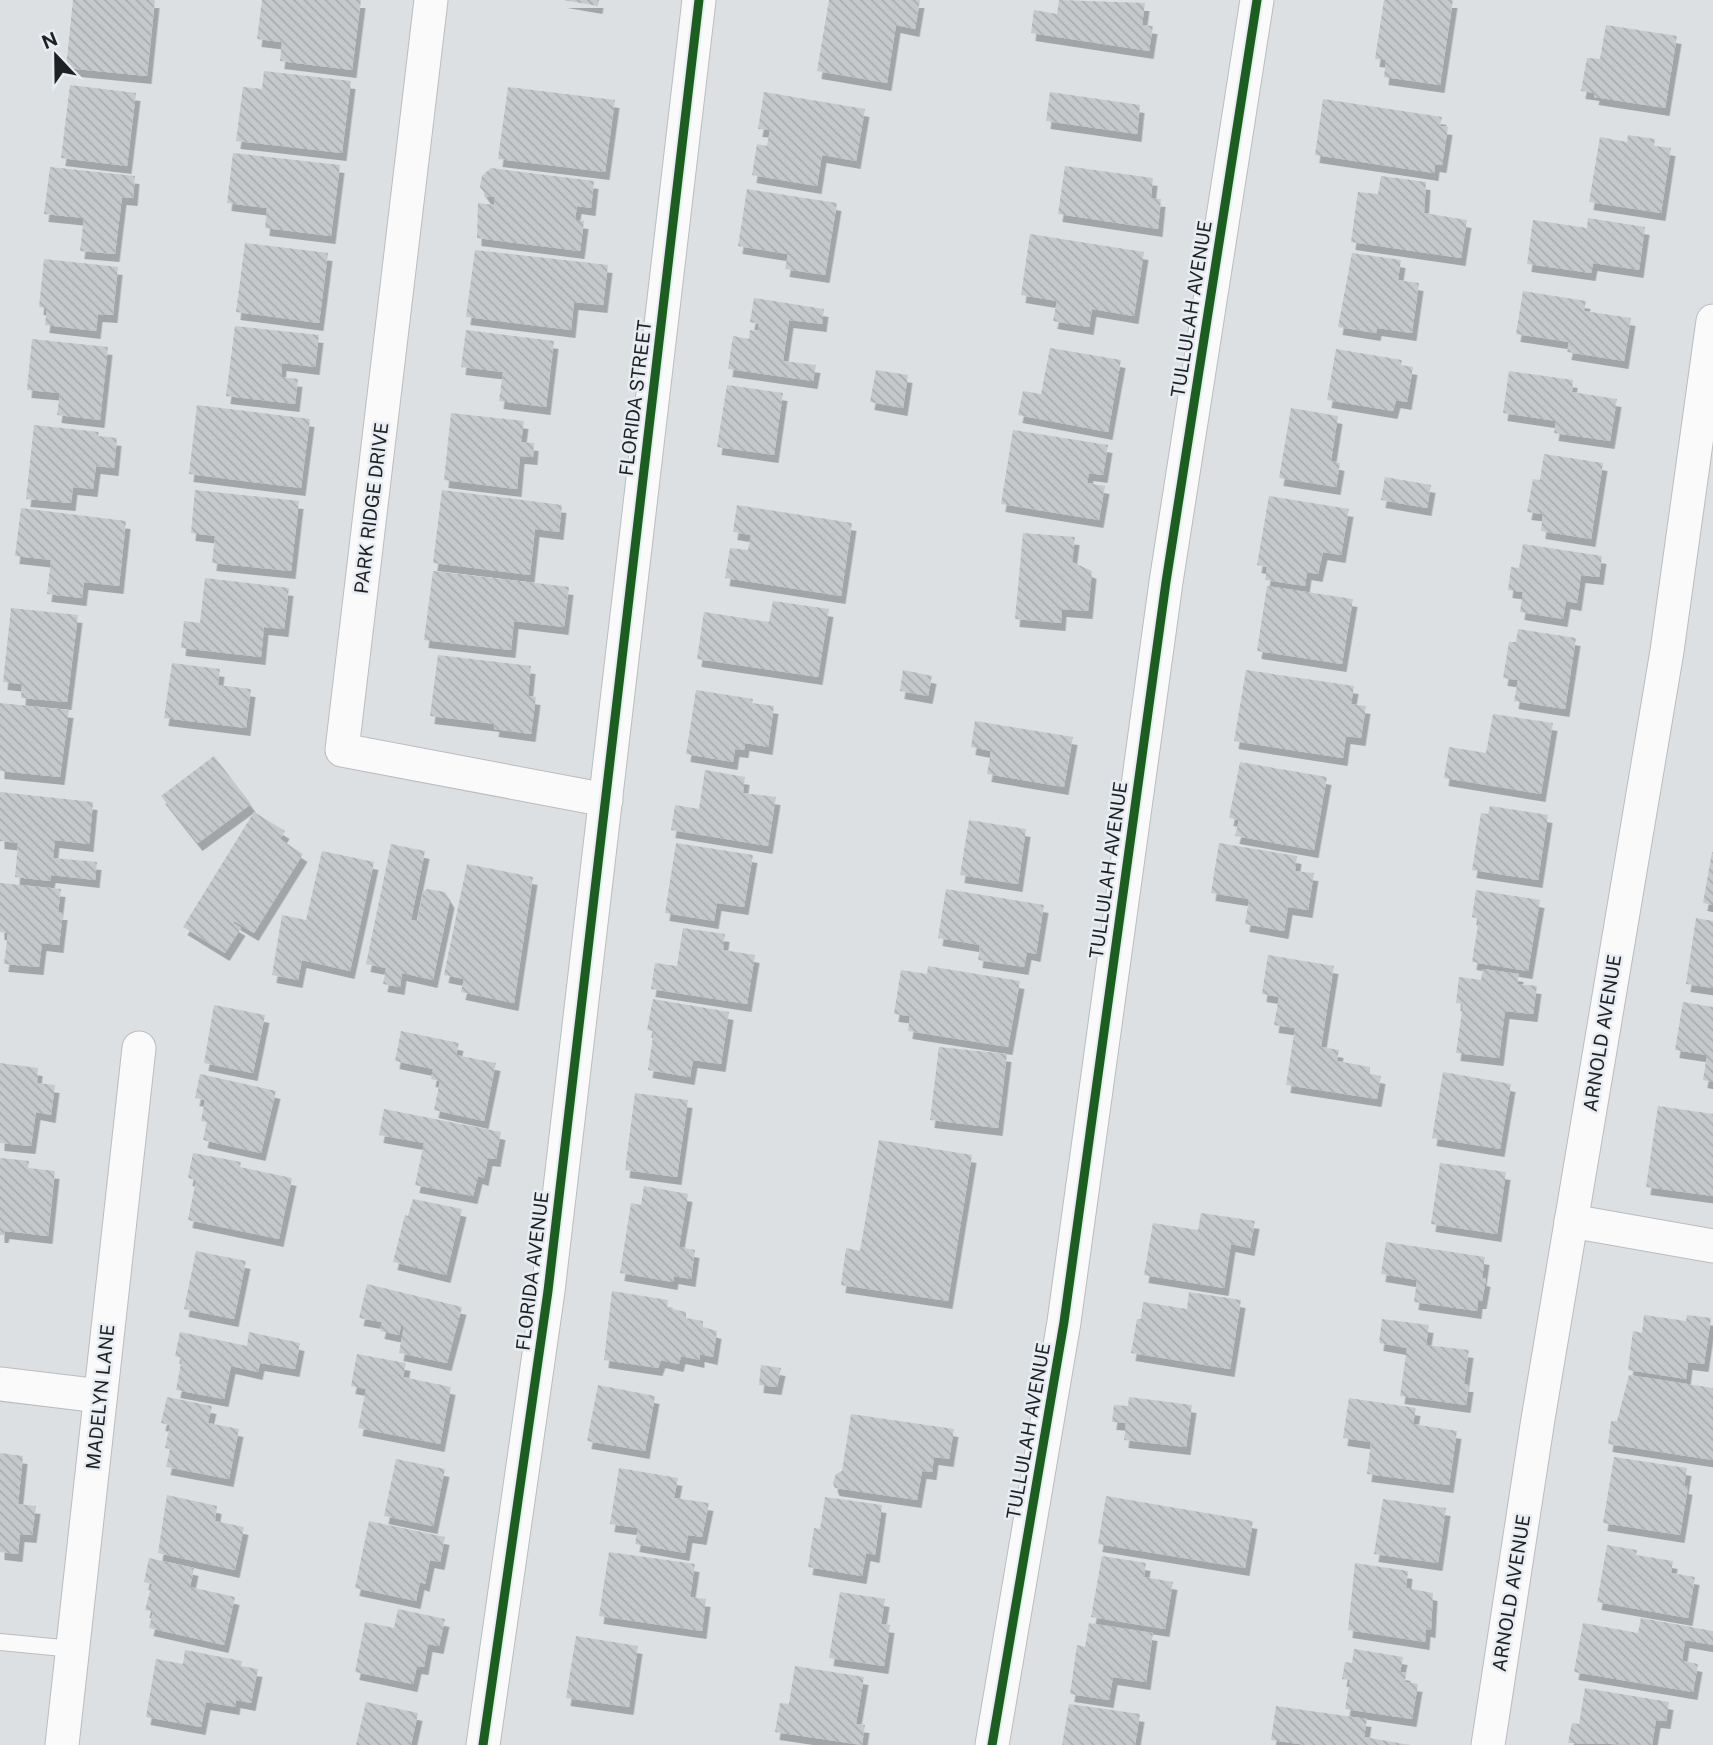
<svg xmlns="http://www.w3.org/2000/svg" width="1713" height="1745" font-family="'Public Sans',sans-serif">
  <defs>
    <pattern id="building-back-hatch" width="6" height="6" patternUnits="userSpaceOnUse" patternTransform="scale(1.75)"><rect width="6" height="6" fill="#c6c9cb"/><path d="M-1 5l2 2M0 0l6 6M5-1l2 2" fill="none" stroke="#aaacae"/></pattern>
    <filter id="shadow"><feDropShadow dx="4.5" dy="8" stdDeviation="0" flood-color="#0004"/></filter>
  </defs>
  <rect width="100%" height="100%" fill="#dde0e3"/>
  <g fill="url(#building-back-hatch)" filter="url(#shadow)">
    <polygon points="73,0 155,0 147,76 66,68"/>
    <polygon points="262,0 361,0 352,70 280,61 282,42 257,39"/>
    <polygon points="563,0 599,0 598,6"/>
    <polygon points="829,0 920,0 915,29 896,25 887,83 817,71"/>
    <polygon points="1059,0 1145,3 1142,25 1153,26 1149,51 1031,33 1034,10 1057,14"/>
    <polygon points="1384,0 1453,0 1440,85 1384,77 1386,60 1375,59"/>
    <polygon points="1606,25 1677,36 1665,108 1594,97 1595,93 1581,91 1587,58 1600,59"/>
    <polygon points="264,71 351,81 342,153 236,141 243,87 262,89"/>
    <polygon points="70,85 136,93 127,166 61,158"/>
    <polygon points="508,87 615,100 605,172 498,159"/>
    <polygon points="764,92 865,109 856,161 822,155 817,186 752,175 757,144 767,146 770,130 758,129"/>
    <polygon points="1050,92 1140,105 1137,134 1046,121"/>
    <polygon points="1323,99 1442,117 1440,126 1448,127 1442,165 1435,164 1434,173 1315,155"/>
    <polygon points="1628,135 1655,139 1654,146 1671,148 1661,213 1589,202 1600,137 1627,142"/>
    <polygon points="233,153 340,165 331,236 265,228 267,208 227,203"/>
    <polygon points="1065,166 1153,178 1151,198 1161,199 1158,229 1058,214"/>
    <polygon points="50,167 135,176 133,198 122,197 115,254 80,251 84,218 44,214"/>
    <polygon points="491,168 594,181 591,208 577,206 575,220 584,221 580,251 477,238 478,203 494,205 495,197 487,197 480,187 482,176"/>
    <polygon points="1381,176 1426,182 1424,213 1467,220 1461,258 1351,242 1358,192 1378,194"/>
    <polygon points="747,189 837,203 825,275 785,269 788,254 738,246"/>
    <polygon points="1588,218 1645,227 1639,270 1593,263 1591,273 1527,264 1533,220 1587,228"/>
    <polygon points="1030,234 1144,252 1134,316 1092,309 1089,327 1053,321 1057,301 1021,295"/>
    <polygon points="245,243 328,253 319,323 236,312"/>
    <polygon points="475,250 608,265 603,305 574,302 571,330 466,317"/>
    <polygon points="1352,253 1401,260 1398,280 1419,283 1412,333 1377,328 1376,333 1338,327"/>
    <polygon points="44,259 118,267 113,315 98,314 96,331 45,325 47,308 39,307"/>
    <polygon points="1523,291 1586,301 1584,311 1631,318 1624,361 1567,352 1569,342 1516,334"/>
    <polygon points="754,298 824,309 822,324 789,320 783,361 816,365 813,381 728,369 733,336 749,339 750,330 758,331 759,324 750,322"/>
    <polygon points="235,326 319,335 315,367 282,363 281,377 298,379 295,404 226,396"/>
    <polygon points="466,330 554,341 546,407 499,401 503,372 461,367"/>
    <polygon points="32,339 108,347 100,420 57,415 60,393 27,390"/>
    <polygon points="1050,348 1121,360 1108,432 1018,415 1023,391 1041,394"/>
    <polygon points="1336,349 1402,360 1401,365 1413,367 1407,402 1396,400 1393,411 1327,400"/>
    <polygon points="876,370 908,375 903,408 870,402"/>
    <polygon points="1509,371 1573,380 1572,392 1617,399 1610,441 1554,433 1556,421 1503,413"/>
    <polygon points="727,385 783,393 774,455 717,447"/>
    <polygon points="197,405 310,419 301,488 189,474"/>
    <polygon points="1291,408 1338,416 1331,461 1340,463 1336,487 1279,478"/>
    <polygon points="451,413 524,421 521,442 534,443 533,457 520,456 517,489 444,480"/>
    <polygon points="34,425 99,432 98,436 117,438 114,468 96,466 93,489 73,487 71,503 26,499"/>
    <polygon points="1013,430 1108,445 1103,475 1089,473 1087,483 1105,486 1099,520 1001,504"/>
    <polygon points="1544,454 1603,463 1591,539 1541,531 1543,514 1527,512 1533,479 1540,480"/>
    <polygon points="1385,477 1431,485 1427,508 1381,500"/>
    <polygon points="195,490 299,501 291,571 212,563 215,536 191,533"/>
    <polygon points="442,490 562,505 559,532 535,529 530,575 433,563"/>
    <polygon points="1269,496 1349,509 1341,555 1323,552 1318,574 1307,572 1305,586 1265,580 1267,567 1257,565"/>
    <polygon points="737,505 852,523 841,596 725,578 730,548 748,550 751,535 733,532"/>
    <polygon points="21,508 126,521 119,586 84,582 82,598 47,594 51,560 15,556"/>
    <polygon points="1023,533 1075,537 1072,562 1092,571 1088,611 1062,609 1061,623 1015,619"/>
    <polygon points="1523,544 1602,556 1599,577 1581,575 1577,603 1566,601 1563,619 1520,612 1523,592 1508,590 1511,567 1519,568"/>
    <polygon points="433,571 569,587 564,627 514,621 511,650 424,640"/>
    <polygon points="205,578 289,588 284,629 264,627 261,657 181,648 184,621 200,623"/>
    <polygon points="1267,586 1353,599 1342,664 1257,651"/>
    <polygon points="773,601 829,609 818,677 697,659 704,612 769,622"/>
    <polygon points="11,608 78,615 67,702 21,698 22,684 3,682"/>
    <polygon points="1518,629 1576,638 1565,709 1514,701 1518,680 1503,678 1509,642 1516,642"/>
    <polygon points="438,655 531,666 528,696 536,697 531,734 494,729 495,724 430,716"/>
    <polygon points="172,663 220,669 218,685 251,689 246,728 164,718"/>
    <polygon points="903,670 932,676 928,696 900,691"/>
    <polygon points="1246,670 1354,686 1351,704 1366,706 1361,738 1346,736 1343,758 1234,741"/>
    <polygon points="696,690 753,699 752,703 774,706 768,747 745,743 744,750 735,749 733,762 686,754"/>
    <polygon points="0,703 69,710 60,777 0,771"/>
    <polygon points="1493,714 1553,723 1541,794 1444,778 1449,747 1486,753"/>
    <polygon points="975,721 1073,737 1064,787 987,774 991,751 971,747"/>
    <polygon points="214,756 251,804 198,843 161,796"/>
    <polygon points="1240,762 1327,777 1314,850 1235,836 1239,820 1229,818"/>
    <polygon points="705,770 745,777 743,793 776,797 768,846 671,830 675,805 699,809"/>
    <polygon points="0,792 93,802 89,844 55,840 53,858 97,862 95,880 51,875 50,881 15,877 18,843 0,841"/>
    <polygon points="1490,806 1548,815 1538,880 1472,870 1481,813 1488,814"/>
    <polygon points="254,812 285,831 280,839 303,854 254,933 234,921 233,923 241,928 225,953 183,927"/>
    <polygon points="969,820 1026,829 1018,884 960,875"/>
    <polygon points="676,843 753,855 744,907 717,903 714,921 665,913"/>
    <polygon points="1219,843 1297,856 1295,871 1314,873 1308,910 1288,907 1284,931 1245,924 1249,899 1211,893"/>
    <polygon points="391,844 425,851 411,920 417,921 423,892 427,889 445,892 450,900 433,980 402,973 400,987 383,984 386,968 366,964"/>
    <polygon points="322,851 374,862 350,971 302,960 298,980 272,975 282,915 306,920"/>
    <polygon points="1712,852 1713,852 1713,905 1703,903"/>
    <polygon points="467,864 533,877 514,1003 461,992 464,979 444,975"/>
    <polygon points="0,883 61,889 58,912 63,912 59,945 42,943 39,967 4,964 8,933 0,932"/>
    <polygon points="946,889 1044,905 1036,954 1027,952 1024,967 978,960 980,945 938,938"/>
    <polygon points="1476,890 1540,900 1528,971 1472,962 1479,919 1472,917"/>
    <polygon points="1696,918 1713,921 1713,988 1686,984"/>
    <polygon points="683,928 725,934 723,950 755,955 747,1004 651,989 655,963 677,966"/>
    <polygon points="1268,955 1334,966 1321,1047 1339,1050 1337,1061 1370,1067 1370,1074 1381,1076 1377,1099 1286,1085 1295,1028 1274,1025 1279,997 1262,994"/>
    <polygon points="928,966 1020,981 1008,1047 908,1031 910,1016 894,1014 901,970 927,974"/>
    <polygon points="1483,969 1519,974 1517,984 1537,986 1533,1014 1505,1011 1499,1058 1456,1053 1463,1004 1456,1003 1459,977 1481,980"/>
    <polygon points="653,999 729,1012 721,1064 693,1060 690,1077 648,1070 654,1031 647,1030"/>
    <polygon points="1683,1002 1713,1007 1713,1082 1703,1080 1707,1055 1675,1050"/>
    <polygon points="214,1005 265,1015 253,1073 204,1063"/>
    <polygon points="401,1031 459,1043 456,1055 496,1063 484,1121 434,1110 440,1081 431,1079 433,1069 395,1061"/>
    <polygon points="939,1047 1007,1054 998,1128 930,1120"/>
    <polygon points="0,1063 38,1068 37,1083 55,1085 51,1115 36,1112 31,1146 0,1143"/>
    <polygon points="1443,1072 1511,1084 1500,1149 1432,1138"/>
    <polygon points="200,1074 276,1091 261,1153 203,1140 207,1122 201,1121 205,1100 195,1098"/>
    <polygon points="635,1093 688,1100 677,1177 625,1170"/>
    <polygon points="1658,1106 1713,1114 1713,1196 1646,1187"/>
    <polygon points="384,1109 501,1132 496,1159 488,1158 484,1178 478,1176 473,1196 415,1185 424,1143 379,1135"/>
    <polygon points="879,1140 972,1155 948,1301 841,1285 846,1248 860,1251"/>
    <polygon points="193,1153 241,1162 240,1167 292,1178 279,1239 188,1220 196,1180 188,1178"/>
    <polygon points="0,1158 29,1161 28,1168 55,1171 48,1236 5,1231 4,1235 0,1235"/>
    <polygon points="1440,1163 1506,1172 1497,1234 1431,1224"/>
    <polygon points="644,1186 688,1194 679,1247 695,1250 691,1279 674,1276 673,1282 620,1273 631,1203 641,1205"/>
    <polygon points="413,1199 462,1209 446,1275 393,1262 405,1215 408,1216"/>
    <polygon points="1201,1213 1255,1221 1250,1248 1231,1244 1224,1288 1144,1275 1153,1223 1198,1230"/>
    <polygon points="1386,1242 1485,1257 1482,1278 1486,1279 1482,1301 1478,1301 1477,1311 1414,1302 1417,1280 1381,1274"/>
    <polygon points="196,1251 246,1261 234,1319 184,1309"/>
    <polygon points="367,1284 462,1307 447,1363 399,1353 404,1326 401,1326 399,1335 380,1331 382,1322 359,1318"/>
    <polygon points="612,1291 668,1300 667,1308 686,1312 686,1318 703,1321 703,1327 717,1331 713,1357 700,1354 700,1360 681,1356 679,1364 661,1360 658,1368 604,1360"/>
    <polygon points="1189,1292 1241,1300 1230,1369 1131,1353 1137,1319 1141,1319 1143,1302 1187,1309"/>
    <polygon points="1644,1315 1686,1321 1687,1315 1711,1318 1704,1364 1688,1362 1686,1379 1628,1370 1633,1331 1642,1333"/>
    <polygon points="1382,1319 1429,1325 1426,1345 1469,1350 1464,1384 1469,1384 1466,1405 1400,1396 1407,1348 1379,1343"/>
    <polygon points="180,1332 247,1346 249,1332 300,1343 295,1369 260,1363 258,1372 231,1366 224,1399 176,1390 182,1358 175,1356"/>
    <polygon points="357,1354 406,1363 403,1377 451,1387 440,1444 358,1428 366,1389 351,1386"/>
    <polygon points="761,1365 781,1368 777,1387 759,1385"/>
    <polygon points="1629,1375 1713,1388 1713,1460 1608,1444 1611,1421 1617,1421"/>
    <polygon points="598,1385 655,1396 645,1451 587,1441"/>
    <polygon points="167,1397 212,1406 208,1423 239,1429 229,1479 166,1467 170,1449 165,1448 170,1425 161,1423"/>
    <polygon points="1129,1397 1192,1405 1186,1447 1124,1440 1126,1423 1112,1422 1114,1405 1128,1406"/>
    <polygon points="1349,1398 1416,1408 1413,1424 1457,1431 1449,1485 1367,1474 1371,1442 1343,1438"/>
    <polygon points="851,1414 954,1429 949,1459 934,1457 932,1472 922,1471 917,1500 835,1488 833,1483 836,1474 842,1471"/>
    <polygon points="0,1453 23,1456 18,1504 36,1506 32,1535 20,1534 18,1554 0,1552"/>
    <polygon points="1614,1457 1687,1468 1684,1486 1688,1487 1680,1535 1603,1523"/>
    <polygon points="396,1459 445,1469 433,1526 384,1516"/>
    <polygon points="619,1468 678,1478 674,1498 709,1503 702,1537 688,1535 685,1553 635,1544 638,1528 610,1524"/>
    <polygon points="167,1495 217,1506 215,1521 244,1527 235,1570 158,1553"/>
    <polygon points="1106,1496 1253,1521 1245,1568 1098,1544"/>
    <polygon points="825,1497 882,1505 875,1555 866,1553 862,1576 808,1567 814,1528 820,1529"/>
    <polygon points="1383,1499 1446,1508 1438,1563 1374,1554"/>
    <polygon points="369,1521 445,1537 440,1562 430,1560 425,1584 420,1582 416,1601 355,1588"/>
    <polygon points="1607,1545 1637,1550 1636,1555 1673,1561 1671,1573 1695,1577 1688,1618 1597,1602"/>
    <polygon points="609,1552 695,1564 690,1597 706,1599 702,1631 599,1616"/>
    <polygon points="1102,1556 1146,1563 1144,1577 1173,1582 1165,1629 1091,1617"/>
    <polygon points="149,1558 194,1568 190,1587 235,1597 224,1645 149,1628 153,1611 145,1610 152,1584 144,1582"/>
    <polygon points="1355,1563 1408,1571 1406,1588 1433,1593 1431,1630 1426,1629 1425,1642 1348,1630"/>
    <polygon points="840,1592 885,1599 881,1624 890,1625 884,1666 829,1658"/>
    <polygon points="398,1609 445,1619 439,1646 428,1644 424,1667 417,1666 413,1684 355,1672 365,1622 394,1628"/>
    <polygon points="1641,1618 1713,1631 1713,1645 1685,1640 1682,1661 1698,1664 1693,1692 1574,1672 1583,1623 1638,1633"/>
    <polygon points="1089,1623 1153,1633 1146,1682 1113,1677 1109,1700 1070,1694 1077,1645 1085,1647"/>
    <polygon points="576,1636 638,1646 629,1707 566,1698"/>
    <polygon points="1354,1649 1403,1657 1400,1672 1406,1673 1405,1682 1418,1684 1412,1719 1345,1709 1350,1680 1342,1679 1345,1662 1352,1663"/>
    <polygon points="185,1650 242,1661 241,1666 258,1669 251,1703 236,1700 235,1707 206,1702 201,1727 146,1717 156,1659 183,1664"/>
    <polygon points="795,1666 864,1677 856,1724 865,1725 862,1745 775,1732 780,1703 789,1704"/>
    <polygon points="1585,1688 1669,1702 1666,1721 1656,1720 1652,1745 1568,1743 1572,1723 1579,1724"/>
    <polygon points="366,1702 418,1713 411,1745 356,1745"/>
    <polygon points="1069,1704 1140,1714 1135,1745 1062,1745"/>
    <polygon points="1276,1706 1367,1719 1364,1737 1410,1745 1306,1745 1271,1740"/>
  </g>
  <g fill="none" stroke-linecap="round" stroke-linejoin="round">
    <g stroke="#babcbe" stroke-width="18">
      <polyline id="lane" points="0,1642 73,1649"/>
    </g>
    <g stroke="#babcbe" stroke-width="35">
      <g id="street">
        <polyline points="431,0 342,750 606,800"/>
        <polyline points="1571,1221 1713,1246"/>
        <polyline points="0,1384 100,1396"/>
        <polyline points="62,1745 139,1048"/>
        <polyline points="483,1745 548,1291 699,0"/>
        <polyline points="992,1745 1064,1322 1166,582 1257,0"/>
        <polyline points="1488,1745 1538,1419 1667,651 1713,321"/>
      </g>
    </g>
    <use href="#lane" stroke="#fafafb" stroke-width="16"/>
    <use href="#street" stroke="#fafafb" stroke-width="33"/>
    <g stroke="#e7edf3" stroke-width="13">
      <g id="cycleway">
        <polyline points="483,1745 548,1291 699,0"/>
        <polyline points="992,1745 1064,1322 1166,582 1257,0"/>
      </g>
    </g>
    <use href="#cycleway" stroke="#1b5e20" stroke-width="9"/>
  </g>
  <g text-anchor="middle" stroke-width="5" stroke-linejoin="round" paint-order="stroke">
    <g font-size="19" fill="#1f2123" stroke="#e7edf3">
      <text transform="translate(1191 309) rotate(-81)" y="7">TULLULAH AVENUE</text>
      <text transform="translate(635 398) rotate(-83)" y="7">FLORIDA STREET</text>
      <text transform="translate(371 508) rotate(-83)" y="7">PARK RIDGE DRIVE</text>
      <text transform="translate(1108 870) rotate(-82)" y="7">TULLULAH AVENUE</text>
      <text transform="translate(1602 1033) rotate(-81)" y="7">ARNOLD AVENUE</text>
      <text transform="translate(532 1271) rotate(-83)" y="7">FLORIDA AVENUE</text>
      <text transform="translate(100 1397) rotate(-84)" y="7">MADELYN LANE</text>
      <text transform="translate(1028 1431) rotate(-80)" y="7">TULLULAH AVENUE</text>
      <text transform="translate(1511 1593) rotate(-81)" y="7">ARNOLD AVENUE</text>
    </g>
  </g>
  <g transform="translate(56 56) rotate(338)" stroke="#e7edf3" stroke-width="5" paint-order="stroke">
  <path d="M0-5L12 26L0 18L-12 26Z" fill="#1f2123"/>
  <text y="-10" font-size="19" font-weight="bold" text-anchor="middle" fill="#1f2123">N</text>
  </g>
</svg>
